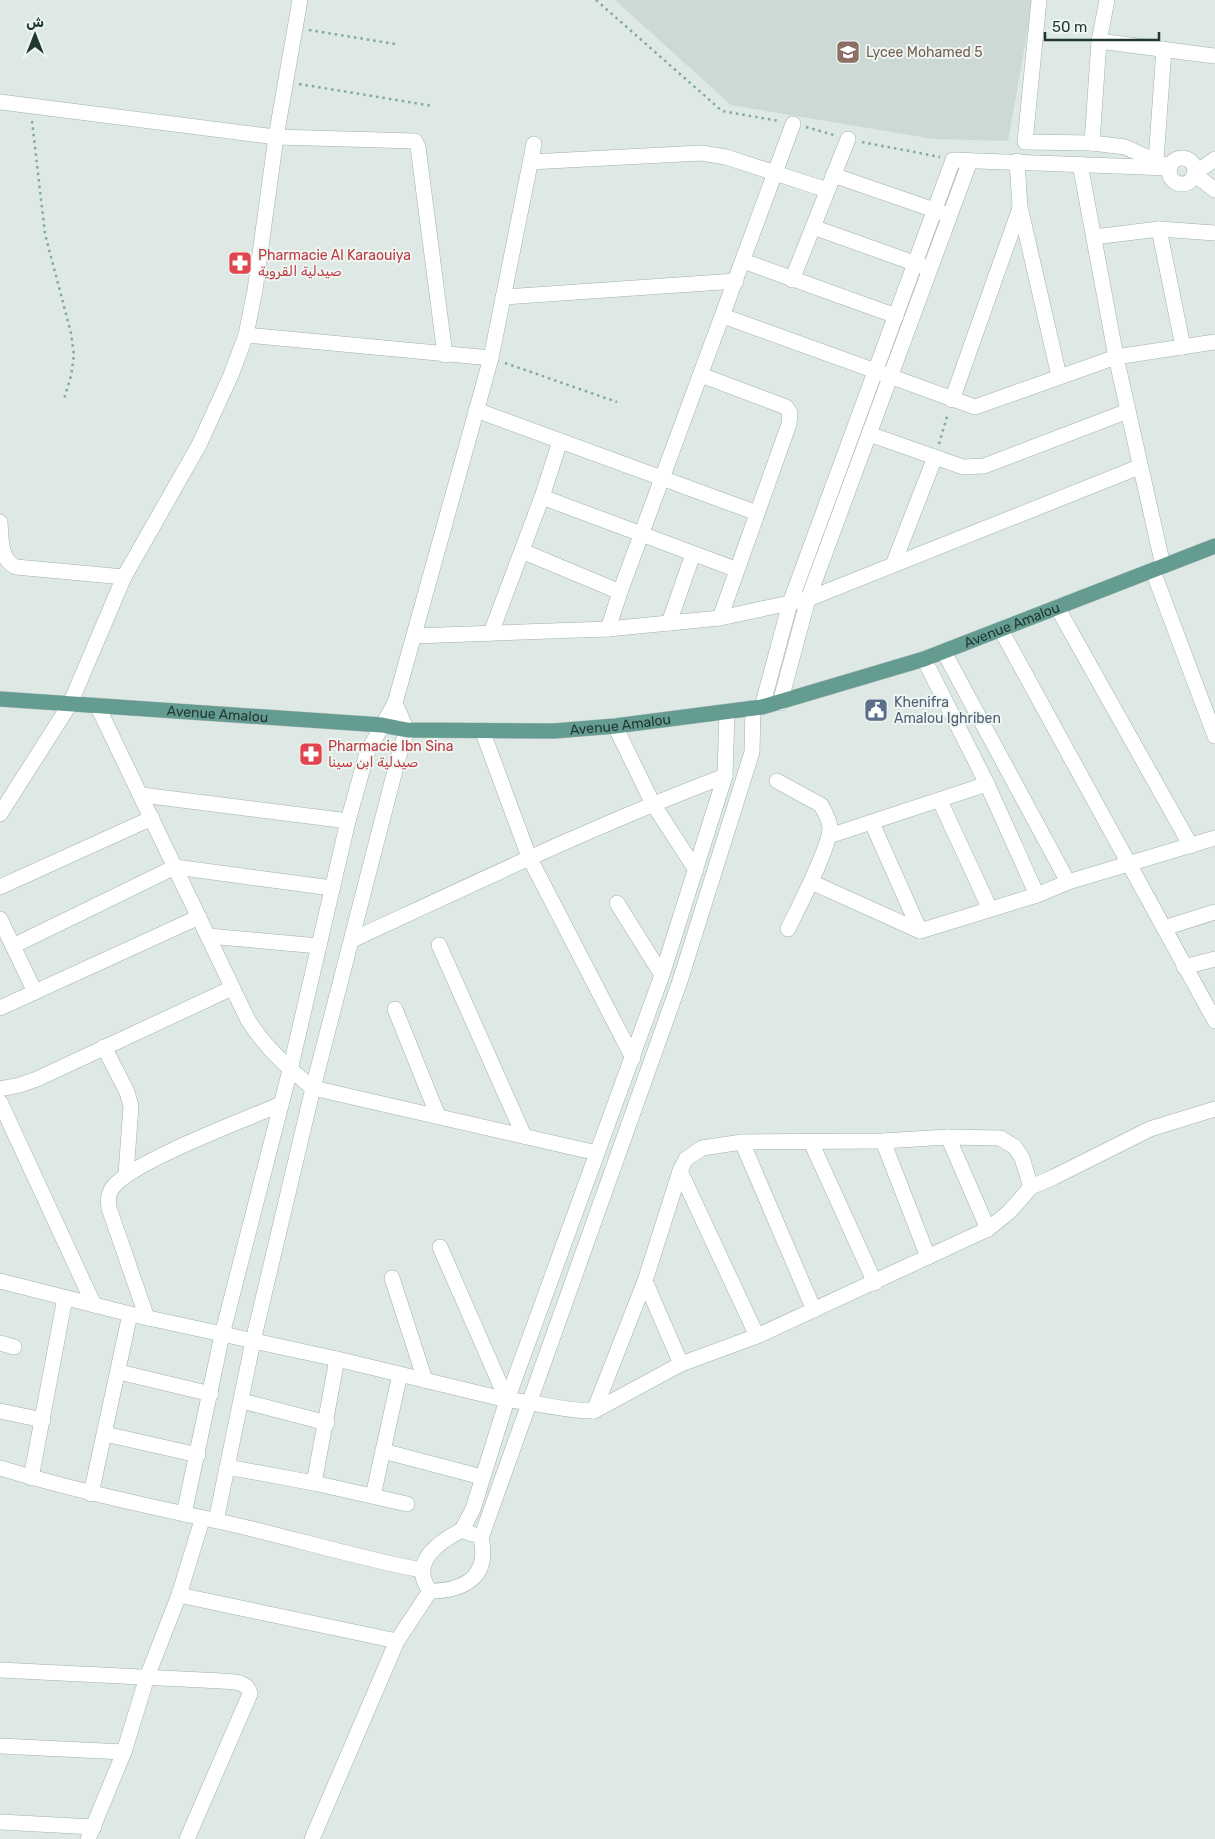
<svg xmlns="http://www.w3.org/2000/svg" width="1215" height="1839" font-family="Rubik,Vazirmatn,sans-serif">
  <rect width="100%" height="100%" fill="#dee9e5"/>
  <polygon fill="#ccd9d4" points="615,0 1033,0 1008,141 933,139 731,105"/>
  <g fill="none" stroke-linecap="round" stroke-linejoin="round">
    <g stroke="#a1b0ac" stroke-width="16">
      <g id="minor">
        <polyline points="1039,0 1025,142 1092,143 1125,147 1165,165"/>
        <polyline points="1099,41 1215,56"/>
        <polyline points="0,102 276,137 415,141 418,147 445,355"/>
        <polyline points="1092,143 1099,41 1107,0"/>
        <circle cx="1182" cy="171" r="13"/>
        <polyline points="1215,159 1194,174 1215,190"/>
        <polyline points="1156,160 1164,49"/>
        <polyline points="1017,161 1020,207 1059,376"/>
        <polyline points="530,162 701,153 726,157 827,190"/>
        <polyline points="1080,164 1116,357 1163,566"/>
        <polyline points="833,175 943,213"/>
        <polyline points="813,227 925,267"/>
        <polyline points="1159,229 1183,347"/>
        <polyline points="1094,237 1159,229 1215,233"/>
        <polyline points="743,261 896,316"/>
        <polyline points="792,280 848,139"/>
        <polyline points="503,297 736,281"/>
        <polyline points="723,316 975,407 1116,357 1215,342"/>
        <polyline points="246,335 491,358"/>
        <polyline points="701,375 786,407 790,413 789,424 720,618"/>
        <polyline points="952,400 1020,208"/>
        <polyline points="476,410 757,513"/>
        <polyline points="869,434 963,467 984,466 1128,411"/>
        <polyline points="542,497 735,569"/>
        <path d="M 0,522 C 1,538 0,560 16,567 L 124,577"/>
        <polyline points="522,551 620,592"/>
        <polyline points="893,565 935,457"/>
        <polyline points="1153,571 1215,736"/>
        <polyline points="1057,607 1191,846"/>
        <polyline points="669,623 693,554"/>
        <polyline points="608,629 620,592 793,124"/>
        <polyline points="1001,630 1215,1021"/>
        <polyline points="491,633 542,497 560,441"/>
        <polyline points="414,636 608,629 720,618 808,599 1139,467"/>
        <polyline points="944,652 1068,882"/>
        <polyline points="924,659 987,784 1037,895"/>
        <polyline points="780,703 808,599 970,161"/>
        <path d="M 97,705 L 248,1020 C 265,1047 287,1068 313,1088 L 597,1153"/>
        <polyline points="762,707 790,603 953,160 1170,168"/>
        <polyline points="615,726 653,804 696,870"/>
        <polyline points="482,730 529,857 633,1058"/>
        <path d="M 777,781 L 821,805 C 825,812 829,820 830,827 C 831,845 797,910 788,929"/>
        <polyline points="142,795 348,821"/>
        <polyline points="940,801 990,909"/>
        <polyline points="0,814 70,704 124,577 199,445 231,375 246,335 255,290 276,137 300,0"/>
        <polyline points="872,823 920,931"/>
        <polyline points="829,836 987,784"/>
        <polyline points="811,882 920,931 1037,895 1068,882 1215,838"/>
        <polyline points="0,887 152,818"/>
        <polyline points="617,903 662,975"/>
        <polyline points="0,919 35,992"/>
        <polyline points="1164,928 1215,912"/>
        <polyline points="208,936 319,946"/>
        <path d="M 352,940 C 475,883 598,824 725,776"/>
        <polyline points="439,945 524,1136"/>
        <polyline points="13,946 175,867 332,888"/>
        <polyline points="1184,967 1215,959"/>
        <polyline points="0,1008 199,917"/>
        <polyline points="395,1009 438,1116"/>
        <polyline points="104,1047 127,1092 131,1106 126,1174"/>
        <polyline points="0,1089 20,1085 37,1079 232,988"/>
        <polyline points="0,1102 94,1305"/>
        <polyline points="948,1137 988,1229"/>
        <polyline points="883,1141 928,1257"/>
        <polyline points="742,1142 814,1310"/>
        <polyline points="811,1142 875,1283"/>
        <polyline points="680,1171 757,1336"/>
        <polyline points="440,1247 507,1400"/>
        <polyline points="392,1278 425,1380"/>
        <path d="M 0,1281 L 130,1314 L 337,1359 L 507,1400 C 536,1402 564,1411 594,1411 L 681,1364 L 757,1336 L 988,1229 L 1009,1212 L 1031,1187 L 1054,1177 L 1150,1129 L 1215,1109"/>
        <polyline points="645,1281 681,1364"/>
        <path d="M 147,1318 L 109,1208 C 108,1200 108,1194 113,1187 C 133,1161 247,1119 281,1104"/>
        <polyline points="0,1343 14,1347"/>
        <polyline points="119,1372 211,1394"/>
        <polyline points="242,1401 327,1423"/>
        <polyline points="0,1411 43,1420"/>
        <polyline points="594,1411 645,1281 680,1171 686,1159 702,1148 742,1142 883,1141 948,1137 1000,1138 1015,1147 1022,1158 1031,1187"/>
        <polyline points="105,1434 198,1455"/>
        <polyline points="383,1451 482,1477"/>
        <polyline points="227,1467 314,1483 407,1504"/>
        <path d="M 0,1468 C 72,1490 145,1506 218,1521 C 286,1536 353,1557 421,1570"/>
        <polyline points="31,1478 65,1298"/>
        <polyline points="314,1483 337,1359"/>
        <polyline points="91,1494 130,1314"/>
        <polyline points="373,1496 400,1374"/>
        <polyline points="184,1514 222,1335 290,1070 348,821 367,753 395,703 491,358 534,144"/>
        <polyline points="216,1521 253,1341 313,1088 399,755 407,730 395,703"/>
        <polyline points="462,1530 473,1509 507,1400 662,975 725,776 727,712"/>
        <path d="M 430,1591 C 465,1591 490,1576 481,1538 L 680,981 L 752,752 L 753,708"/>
        <path d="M 430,1591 C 409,1563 438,1542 462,1530 L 472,1534"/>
        <polyline points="179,1595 397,1641"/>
        <path d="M 0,1670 L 222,1681 C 233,1682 248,1681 250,1694 L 187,1839"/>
        <polyline points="0,1746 124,1752"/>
        <polyline points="0,1822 94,1827"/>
        <polyline points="88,1839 124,1752 147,1677 179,1595 202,1520"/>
        <polyline points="312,1839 397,1641 430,1591"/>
      </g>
    </g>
    <g stroke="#bcc3c2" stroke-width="16">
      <g id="major">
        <path id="s1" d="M 0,699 L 382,725 L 407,730 L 554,731 L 615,726 L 762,707 L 924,659 L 1215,546"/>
      </g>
    </g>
    <g stroke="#80aba0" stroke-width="2.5" stroke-dasharray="2.5 4" stroke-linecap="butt">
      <polyline points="596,0 722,111 779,121"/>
      <polyline points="309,30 395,44"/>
      <polyline points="299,84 433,106"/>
      <polyline points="32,121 45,234 71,333 74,355 71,376 64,399"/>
      <polyline points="806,127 834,135"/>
      <polyline points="862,142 940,157"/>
      <polyline points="505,363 617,402"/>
      <polyline points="939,444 948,413"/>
    </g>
    <use href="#minor" stroke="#fff" stroke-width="15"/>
    <use href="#major" stroke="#659c91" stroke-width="15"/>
  </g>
  <defs>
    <g id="university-square" transform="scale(1.25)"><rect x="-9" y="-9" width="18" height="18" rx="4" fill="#8d6e63" stroke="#eef6f2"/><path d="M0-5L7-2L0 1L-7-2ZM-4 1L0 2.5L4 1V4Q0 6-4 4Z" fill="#fff"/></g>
    <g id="pharmacy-square" transform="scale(1.25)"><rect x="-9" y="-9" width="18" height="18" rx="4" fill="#e0444e" stroke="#eef6f2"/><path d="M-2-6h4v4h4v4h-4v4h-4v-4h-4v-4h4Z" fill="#fff"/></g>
    <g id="civic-square" transform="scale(1.25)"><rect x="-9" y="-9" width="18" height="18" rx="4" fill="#5c6f8a" stroke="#eef6f2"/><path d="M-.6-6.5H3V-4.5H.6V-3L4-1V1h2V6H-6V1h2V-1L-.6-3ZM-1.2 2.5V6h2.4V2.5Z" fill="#fff"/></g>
  </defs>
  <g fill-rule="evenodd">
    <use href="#university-square" x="848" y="52"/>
    <use href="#pharmacy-square" x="240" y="263"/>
    <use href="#civic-square" x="876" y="710"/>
    <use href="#pharmacy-square" x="311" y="754"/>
  </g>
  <g text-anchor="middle" stroke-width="4" stroke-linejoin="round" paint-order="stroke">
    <g font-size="14" fill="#785e54" stroke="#eef6f2" text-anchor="start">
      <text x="866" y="57">Lycee Mohamed 5</text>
    </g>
    <g font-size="14" fill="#be3a42" stroke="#eef6f2" text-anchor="start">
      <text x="258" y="260">Pharmacie Al Karaouiya<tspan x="258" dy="16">صيدلية القروية</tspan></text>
      <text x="328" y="751">Pharmacie Ibn Sina<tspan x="328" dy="16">صيدلية ابن سينا</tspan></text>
    </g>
    <g font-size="14" fill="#203833" stroke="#eef6f2">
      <text dy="5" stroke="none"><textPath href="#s1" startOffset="1028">Avenue Amalou</textPath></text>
      <text dy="5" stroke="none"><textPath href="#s1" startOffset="218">Avenue Amalou</textPath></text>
      <text dy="5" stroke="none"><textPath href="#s1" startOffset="622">Avenue Amalou</textPath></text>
    </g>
    <g font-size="14" fill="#4e5e75" stroke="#eef6f2" text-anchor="start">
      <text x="894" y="707">Khenifra<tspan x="894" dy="16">Amalou Ighriben</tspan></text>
    </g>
  </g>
  <g transform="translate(35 35)" stroke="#eef6f2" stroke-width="4" paint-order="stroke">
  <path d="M0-4L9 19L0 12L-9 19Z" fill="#203833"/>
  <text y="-8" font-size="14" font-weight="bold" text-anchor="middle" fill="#203833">ش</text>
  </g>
  <path d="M1045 32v8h114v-8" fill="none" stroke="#203833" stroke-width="2.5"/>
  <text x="1052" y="32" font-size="15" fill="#203833" stroke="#eef6f2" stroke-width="4" paint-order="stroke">50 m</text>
</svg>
